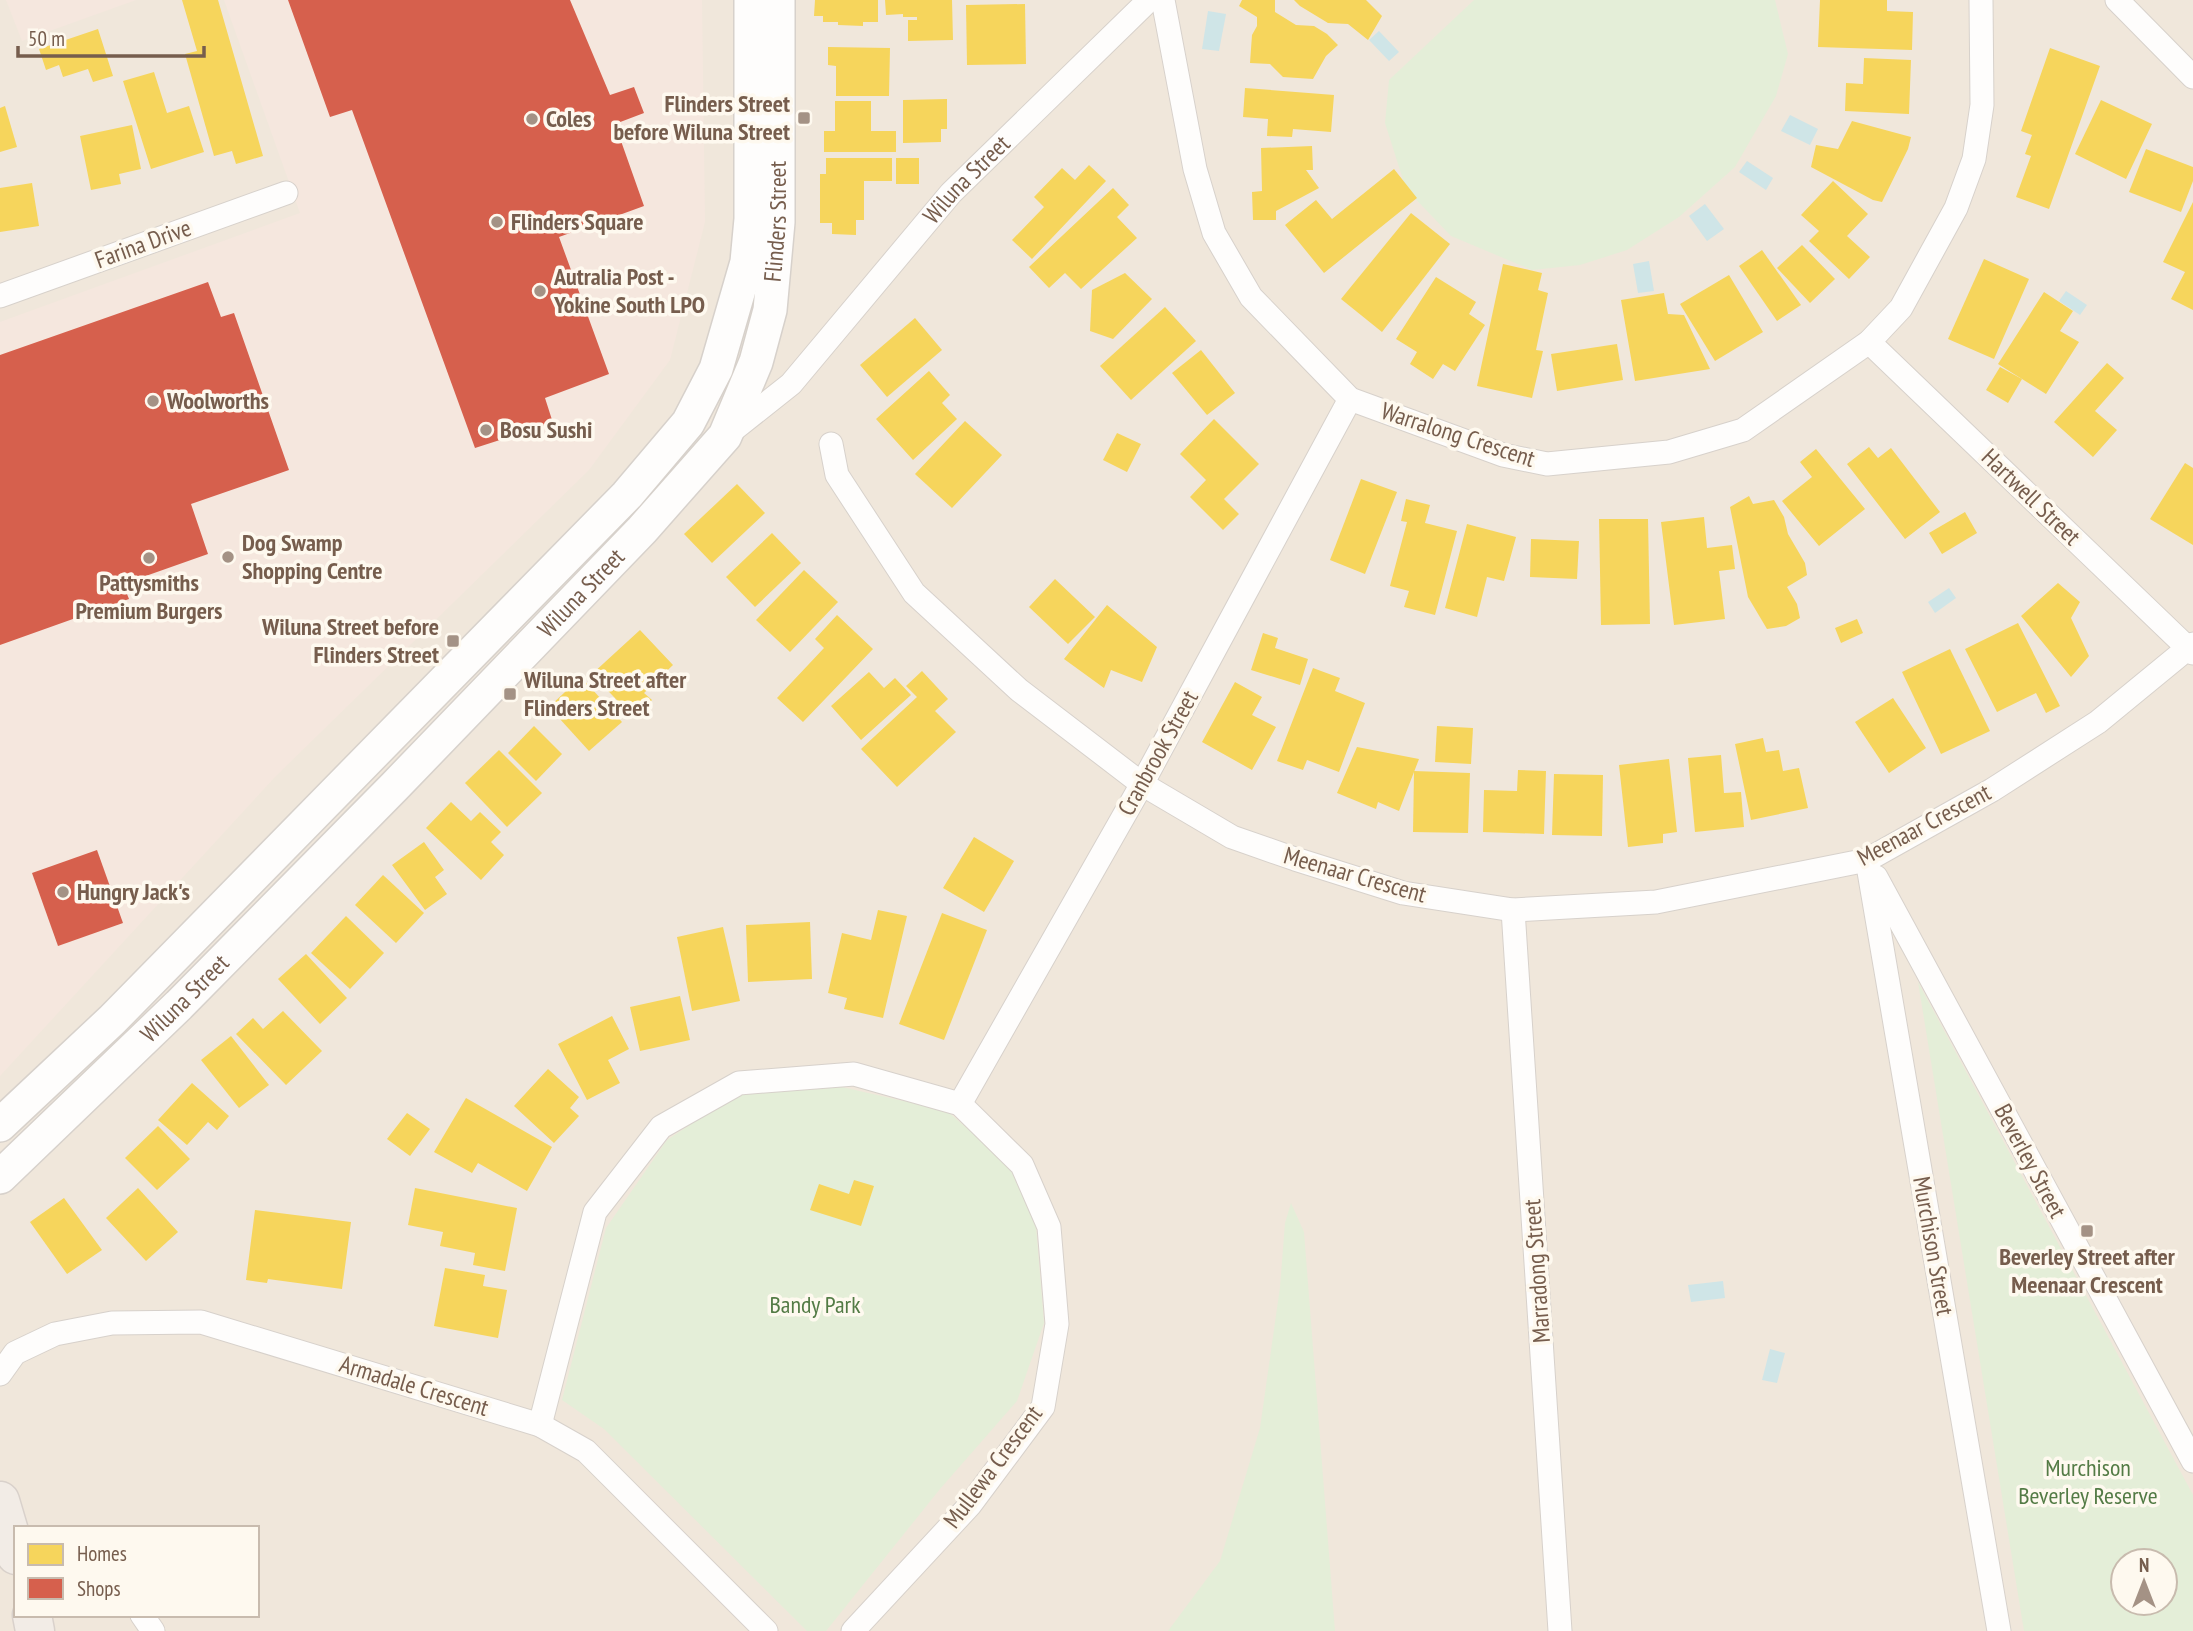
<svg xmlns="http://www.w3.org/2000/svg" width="2193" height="1631" font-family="'PT Sans Narrow',sans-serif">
  <rect width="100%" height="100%" fill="#f8f4ed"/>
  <path fill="#f0e7db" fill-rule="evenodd" d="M 0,0 L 2193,0 L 2193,1631 L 0,1631 ZM 16,1528 L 257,1528 L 257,1615 L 16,1615 ZM 2123,1561 L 2165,1561 L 2165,1603 L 2123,1603 Z"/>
  <g fill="#f5e7de">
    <polygon points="6,0 136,0 22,41"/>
    <polygon points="224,0 702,0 705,222 670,360 589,470 275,777 0,1076 0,322 300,213"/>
  </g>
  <g fill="#e4eed8" fill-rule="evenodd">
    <polygon points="1474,0 1775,0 1788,54 1776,96 1735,167 1679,217 1627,250 1580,265 1532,270 1451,236 1406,189 1385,123 1389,80"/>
    <path d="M 1918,982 L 2193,1495 L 2193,1631 L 2024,1631 ZM 2165,1561 L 2165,1603 L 2123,1603 L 2123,1561 Z"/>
    <polygon points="842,1087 947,1111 1008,1164 1036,1226 1044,1323 1017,1401 940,1489 826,1631 807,1631 604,1429 562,1400 606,1228 667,1140 735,1095"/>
    <polygon points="1291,1203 1304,1232 1335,1631 1168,1631 1220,1561 1260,1428 1280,1287 1285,1223"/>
  </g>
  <g fill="#cfe5e7">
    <polygon points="1208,11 1226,14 1219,51 1202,49"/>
    <polygon points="1379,31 1399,52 1389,61 1369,40"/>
    <polygon points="1790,115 1818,129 1810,145 1781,131"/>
    <polygon points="1747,161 1773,178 1766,190 1739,172"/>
    <polygon points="1705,204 1724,229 1707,241 1689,216"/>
    <polygon points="1649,261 1654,291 1638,293 1633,264"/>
    <polygon points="2066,291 2087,305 2080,315 2059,301"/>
    <polygon points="1949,588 1956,598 1935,613 1928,602"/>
    <polygon points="1723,1281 1725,1298 1691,1302 1688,1285"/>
    <polygon points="1770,1349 1785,1353 1777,1383 1762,1380"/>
  </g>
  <g fill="#f6d55c">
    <polygon points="182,0 218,0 263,156 236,164 232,151 214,156 185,54 197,51"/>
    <polygon points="815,0 878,0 878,22 863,22 863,26 838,25 838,22 823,22 823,16 814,16"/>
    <polygon points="885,0 952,0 953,40 908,41 908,20 917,20 917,17 903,17 903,14 886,15"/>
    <polygon points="1242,0 1275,0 1275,12 1296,25 1314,26 1327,34 1338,45 1326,56 1313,79 1283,77 1270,64 1250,63 1252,35 1257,26 1257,17 1239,6"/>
    <polygon points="1294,0 1366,0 1382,16 1368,40 1348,24 1328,23 1300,6"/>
    <polygon points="1820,0 1887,0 1887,11 1913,12 1912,50 1818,47"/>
    <polygon points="1025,4 1026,64 967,65 966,5"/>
    <polygon points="98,29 113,76 93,82 88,69 63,77 59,65 46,70 39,49"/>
    <polygon points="828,47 890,48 889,96 836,96 836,66 828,65"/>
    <polygon points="2050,48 2100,66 2049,209 2016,197 2031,156 2025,154 2032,135 2021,131"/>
    <polygon points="1864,58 1911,60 1909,114 1845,111 1846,83 1863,84"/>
    <polygon points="154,72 167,113 189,106 204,152 151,169 123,81"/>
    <polygon points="1245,88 1334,95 1331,132 1293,129 1292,137 1267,136 1268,119 1243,117"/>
    <polygon points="947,99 947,129 941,129 941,142 903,143 903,100"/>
    <polygon points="2101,100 2152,124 2126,179 2075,154"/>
    <polygon points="835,101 871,101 871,131 896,131 896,152 824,152 824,131 835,131"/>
    <polygon points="5,106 17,147 0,152 0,108"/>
    <polygon points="1852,121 1911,137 1908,149 1882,202 1873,200 1811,167 1816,145 1838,149"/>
    <polygon points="132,125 141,169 119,174 121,184 91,190 80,136"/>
    <polygon points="1312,146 1313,170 1306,170 1319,188 1276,211 1276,220 1253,220 1252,192 1262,191 1261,148"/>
    <polygon points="2146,149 2193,167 2193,181 2181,212 2129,192"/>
    <polygon points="826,158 892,158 892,181 864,181 864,220 856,220 856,235 832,234 832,223 820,223 820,174 826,174"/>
    <rect x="896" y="158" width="23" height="26"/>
    <polygon points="1089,165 1106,181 1032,259 1012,240 1044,207 1034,197 1062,168 1075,180"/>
    <polygon points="1394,169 1417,198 1324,273 1285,225 1316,200 1332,219"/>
    <polygon points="1833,181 1868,214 1847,236 1870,257 1849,279 1809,241 1819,231 1801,215"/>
    <polygon points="32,183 39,226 0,232 0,188"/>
    <polygon points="1113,188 1129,205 1117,217 1137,238 1081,289 1065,273 1049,288 1029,267"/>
    <polygon points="2193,202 2193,310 2171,299 2185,272 2163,262"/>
    <polygon points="1411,213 1450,244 1382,332 1341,299"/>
    <polygon points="1802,245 1835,279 1810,303 1777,268"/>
    <polygon points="1762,250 1801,305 1777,321 1739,266"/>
    <polygon points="1984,259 2029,279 1994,359 1948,339"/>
    <polygon points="1503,264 1542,273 1538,290 1548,293 1536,350 1543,351 1532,398 1477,386"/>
    <polygon points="1125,273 1152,299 1113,339 1090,331 1092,290"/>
    <polygon points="1729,275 1763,332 1715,361 1680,304"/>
    <polygon points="1436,277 1476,302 1469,314 1485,325 1455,371 1443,364 1433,379 1410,364 1417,352 1396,339"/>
    <polygon points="2044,292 2073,311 2060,331 2079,342 2046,394 1998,364"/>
    <polygon points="1664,293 1668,314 1684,315 1710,369 1635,381 1621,300"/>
    <polygon points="1165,307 1196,341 1131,400 1100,366"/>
    <polygon points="915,318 942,350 887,397 860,365"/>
    <polygon points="1617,344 1623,380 1557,391 1551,354"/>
    <polygon points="1201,350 1235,393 1207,415 1172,373"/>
    <polygon points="2107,363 2124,378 2095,411 2117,430 2093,457 2054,422"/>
    <polygon points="2000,367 2022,379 2008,403 1986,390"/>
    <polygon points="929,371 950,395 942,403 957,419 913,460 876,419"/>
    <polygon points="1214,419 1259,464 1224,499 1239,514 1223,530 1190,497 1206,480 1180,454"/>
    <polygon points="965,421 1002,455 952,508 915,474"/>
    <polygon points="1117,433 1141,444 1127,472 1103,460"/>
    <polygon points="1869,447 1878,458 1891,448 1940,512 1905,539 1847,464"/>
    <polygon points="1816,449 1865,509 1819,546 1782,501 1812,477 1800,462"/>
    <polygon points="2185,463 2193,468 2193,545 2150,519"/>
    <polygon points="1361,479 1397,492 1365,574 1330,560"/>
    <polygon points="737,484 765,513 712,563 684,534"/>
    <polygon points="1749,496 1753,504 1774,500 1784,517 1788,534 1805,563 1807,575 1787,587 1797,604 1800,618 1786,626 1767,629 1748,597 1730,507"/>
    <polygon points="1406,499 1430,505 1425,523 1457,531 1435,615 1404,607 1409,591 1390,586 1407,522 1401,521"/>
    <polygon points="1965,512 1977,533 1942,554 1929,533"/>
    <polygon points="1704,517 1707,548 1732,545 1735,569 1719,571 1725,619 1674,625 1661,522"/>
    <polygon points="1599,519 1648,519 1650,624 1601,625"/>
    <polygon points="1467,524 1516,537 1504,581 1487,577 1477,617 1445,608"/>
    <polygon points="772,533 801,563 755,607 726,577"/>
    <polygon points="1531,539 1579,541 1577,579 1530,577"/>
    <polygon points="804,570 838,602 790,652 756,620"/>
    <polygon points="1055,579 1095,617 1068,644 1029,607"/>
    <polygon points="2058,583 2080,602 2071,618 2089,656 2071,677 2021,616"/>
    <polygon points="1107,605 1157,647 1142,682 1111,670 1104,688 1064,659"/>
    <polygon points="837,615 873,649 803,722 777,698 824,648 815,639"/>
    <polygon points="1857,619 1863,633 1841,643 1835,628"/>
    <polygon points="2018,623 2060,706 2046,713 2036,693 1997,712 1965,649"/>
    <polygon points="640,630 673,665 644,693 652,700 634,718 592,674"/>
    <polygon points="1263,633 1278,638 1275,648 1308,659 1300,685 1251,670"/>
    <polygon points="1950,649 1990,731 1941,754 1902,672"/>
    <polygon points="1313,668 1340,678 1335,691 1365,703 1339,772 1307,760 1303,770 1277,761"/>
    <polygon points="922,671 948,699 935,711 956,732 897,787 861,749 917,697 906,686"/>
    <polygon points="869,672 884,688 895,678 911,695 861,740 831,706"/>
    <polygon points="581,677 622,722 589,751 549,707"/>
    <polygon points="1235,682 1262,697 1252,715 1276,727 1252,770 1202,742"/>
    <polygon points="1893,698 1926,748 1889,773 1855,722"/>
    <polygon points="534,726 562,754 536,781 508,753"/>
    <polygon points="1437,726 1473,728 1471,764 1435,762"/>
    <polygon points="1763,738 1766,752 1779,750 1783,771 1799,768 1808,808 1751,820 1735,744"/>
    <polygon points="1357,747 1419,759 1399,811 1378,802 1376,809 1337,793"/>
    <polygon points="499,750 542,793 507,827 465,783"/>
    <polygon points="1721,755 1724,793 1741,792 1744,827 1695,832 1688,758"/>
    <polygon points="1669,759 1677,832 1663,834 1663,843 1628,847 1619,765"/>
    <polygon points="1518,770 1546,771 1544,834 1483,832 1484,790 1517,791"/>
    <polygon points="1414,771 1470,773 1468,833 1413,832"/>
    <polygon points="1554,774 1603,775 1602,836 1552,835"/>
    <polygon points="451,802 471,821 480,812 501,832 491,842 504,855 481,880 426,828"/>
    <polygon points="974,837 1014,861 984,912 943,888"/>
    <polygon points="424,842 444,870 435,877 447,894 425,910 392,865"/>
    <polygon points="383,875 424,913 396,943 355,905"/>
    <polygon points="878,910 907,916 883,1018 844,1009 847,998 828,993 842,933 871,940"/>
    <polygon points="942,913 987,930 944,1040 899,1024"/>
    <polygon points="346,916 384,953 350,989 311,953"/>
    <polygon points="810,922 812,979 748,982 746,925"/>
    <polygon points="723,927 740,1001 692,1011 677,937"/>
    <polygon points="306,954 347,998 320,1024 278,979"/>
    <polygon points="680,996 690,1040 640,1051 630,1007"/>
    <polygon points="283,1011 322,1051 286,1085 236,1034 253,1018 263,1029"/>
    <polygon points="612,1016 629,1049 608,1060 620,1083 587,1100 558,1044"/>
    <polygon points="231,1036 269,1085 239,1108 201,1060"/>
    <polygon points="548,1069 579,1097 570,1108 579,1116 554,1143 514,1106"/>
    <polygon points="192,1083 229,1116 217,1130 208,1122 187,1145 158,1120"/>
    <polygon points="466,1098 552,1147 527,1191 478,1163 472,1173 434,1152"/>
    <polygon points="407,1113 430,1129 410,1156 387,1139"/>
    <polygon points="158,1126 190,1159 157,1190 125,1158"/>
    <polygon points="854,1180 874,1186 861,1226 810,1210 819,1184 849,1194"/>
    <polygon points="138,1188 178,1232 146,1261 106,1218"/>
    <polygon points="415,1188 517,1208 505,1271 473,1265 475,1253 440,1246 443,1232 408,1225"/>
    <polygon points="64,1198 102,1250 67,1274 30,1222"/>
    <polygon points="255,1210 351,1222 342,1289 268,1279 267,1283 246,1280"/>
    <polygon points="445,1268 485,1275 483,1286 507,1290 498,1338 434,1326"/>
  </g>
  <g fill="#d6604d">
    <polygon points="288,0 570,0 610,95 634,87 644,113 615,124 644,206 559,237 609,374 545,398 553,423 475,448 352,110 330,117"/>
    <polygon points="208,282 221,317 234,313 289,470 191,504 208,554 123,584 129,599 0,645 0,355"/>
    <polygon points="97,850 123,923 58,946 32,873"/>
  </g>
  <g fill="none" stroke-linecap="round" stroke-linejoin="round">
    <g stroke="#d7d1cb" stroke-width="25">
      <g id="minor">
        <polyline points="1163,0 1195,169 1214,233 1251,297 1350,399 1503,455 1547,464 1669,452 1743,430 1869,342 1901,308 1956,208 1974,159 1982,105 1981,0"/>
        <polyline points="2117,0 2193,77"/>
        <polyline points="0,296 286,193"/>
        <polyline points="1869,342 2193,653"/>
        <path id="s1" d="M 728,434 L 791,384 L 951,193 L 1149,0"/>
        <polyline points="831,444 837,475 914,593 1019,690 1142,784 1232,837 1295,859 1403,893 1513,910 1656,902 1867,860 1992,790 2098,722 2193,644"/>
        <polyline points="1867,860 1999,1631"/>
        <polyline points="1876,877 2193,1461"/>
        <polyline points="1513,910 1560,1631"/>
        <polyline points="960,1104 1142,784 1350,399"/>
        <polyline points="0,1374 15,1353 55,1334 112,1323 201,1322 540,1425 586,1451 766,1631"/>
        <polyline points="540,1425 595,1212 661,1127 739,1083 854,1074 960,1104 1022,1165 1049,1227 1057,1324 1043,1407 970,1505 853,1631"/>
        <polyline points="142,1615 153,1631"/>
      </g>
    </g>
    <g stroke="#d7d1cb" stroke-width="36">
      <g id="secondary">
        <polyline points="0,1125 112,1020 627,495 688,423 716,369 747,262 751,219 751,0"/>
        <path id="s2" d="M 0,1177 L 179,1005 L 395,786 L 642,530 L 725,436 L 756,362 L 770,310 L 778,222 L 778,0"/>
      </g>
    </g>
    <g stroke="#d9d1cb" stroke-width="41">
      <g id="trunk">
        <polyline points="0,1501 16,1555"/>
        <polyline points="32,1615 35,1631"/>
      </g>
    </g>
    <use href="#minor" stroke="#fefdfc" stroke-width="23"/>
    <use href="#secondary" stroke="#fefdfc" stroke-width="33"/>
    <use href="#trunk" stroke="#f2ece6" stroke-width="38"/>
  </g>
  <g fill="#a49285" stroke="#fef9ef" stroke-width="2.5">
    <rect x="797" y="111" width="14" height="14" rx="3.5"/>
    <circle cx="532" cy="119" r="7"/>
    <circle cx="497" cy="222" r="7"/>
    <circle cx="540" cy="291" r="7"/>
    <circle cx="153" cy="401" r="7"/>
    <circle cx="486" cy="430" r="7"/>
    <circle cx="228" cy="557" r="7"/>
    <circle cx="149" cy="558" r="7"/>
    <rect x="446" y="634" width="14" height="14" rx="3.5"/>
    <rect x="503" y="687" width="14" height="14" rx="3.5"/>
    <circle cx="63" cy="892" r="7"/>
    <rect x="2080" y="1224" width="14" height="14" rx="3.5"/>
  </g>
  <g text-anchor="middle" stroke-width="7" stroke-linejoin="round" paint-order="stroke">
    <g font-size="24" font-weight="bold" fill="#765d4d" stroke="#fef9ef" text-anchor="start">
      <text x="790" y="112" text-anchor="end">Flinders Street<tspan x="790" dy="28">before Wiluna Street</tspan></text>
      <text x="546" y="127">Coles</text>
      <text x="511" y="230">Flinders Square</text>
      <text x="554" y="285">Autralia Post -<tspan x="554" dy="28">Yokine South LPO</tspan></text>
      <text x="167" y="409">Woolworths</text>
      <text x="500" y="438">Bosu Sushi</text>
      <text x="242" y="551">Dog Swamp<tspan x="242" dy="28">Shopping Centre</tspan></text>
      <text x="149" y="591" text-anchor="middle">Pattysmiths<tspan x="149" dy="28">Premium Burgers</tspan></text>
      <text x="439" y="635" text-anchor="end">Wiluna Street before<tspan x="439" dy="28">Flinders Street</tspan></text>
      <text x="524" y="688">Wiluna Street after<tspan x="524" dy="28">Flinders Street</tspan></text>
      <text x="77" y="900">Hungry Jack's</text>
      <text x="2087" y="1265" text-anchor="middle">Beverley Street after<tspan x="2087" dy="28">Meenaar Crescent</tspan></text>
    </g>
    <g font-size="24" fill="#765d4d" stroke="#fef9ef">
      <text dy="8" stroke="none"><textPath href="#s1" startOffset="350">Wiluna Street</textPath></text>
      <text dy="8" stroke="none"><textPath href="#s2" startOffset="1260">Flinders Street</textPath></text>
      <text transform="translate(143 244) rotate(-20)" y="8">Farina Drive</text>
      <text transform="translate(1458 435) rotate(18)" y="8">Warralong Crescent</text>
      <text transform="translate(2031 497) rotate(44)" y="8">Hartwell Street</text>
      <text dy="8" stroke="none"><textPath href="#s2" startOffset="824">Wiluna Street</textPath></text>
      <text transform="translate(1158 753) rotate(-61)" y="8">Cranbrook Street</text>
      <text transform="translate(1924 825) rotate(-28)" y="8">Meenaar Crescent</text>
      <text transform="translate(1355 875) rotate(16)" y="8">Meenaar Crescent</text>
      <text dy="8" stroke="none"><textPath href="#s2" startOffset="257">Wiluna Street</textPath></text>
      <text transform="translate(2030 1161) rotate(62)" y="8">Beverley Street</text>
      <text transform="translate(1933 1246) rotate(80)" y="8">Murchison Street</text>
      <text transform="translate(1537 1271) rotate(-94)" y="8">Marradong Street</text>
      <text transform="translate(414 1386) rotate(17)" y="8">Armadale Crescent</text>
      <text transform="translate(993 1467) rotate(-53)" y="8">Mullewa Crescent</text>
    </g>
    <g font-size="24" fill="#537b45" stroke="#fef9ef">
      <text x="815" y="1313">Bandy Park</text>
      <text x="2088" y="1476">Murchison<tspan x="2088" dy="28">Beverley Reserve</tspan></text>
    </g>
  </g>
  <rect x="14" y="1526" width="245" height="91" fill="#fef9ef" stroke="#c8bbae" stroke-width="2"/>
  <rect x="28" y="1544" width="35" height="21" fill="#f6d55c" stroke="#c8bbae" stroke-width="2"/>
  <text x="77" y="1561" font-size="21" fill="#765d4d">Homes</text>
  <rect x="28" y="1578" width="35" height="21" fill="#d6604d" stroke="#c8bbae" stroke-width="2"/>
  <text x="77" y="1596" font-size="21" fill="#765d4d">Shops</text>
  <g transform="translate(2144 1582)"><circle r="33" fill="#fef9ef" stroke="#c8bbae" stroke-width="2"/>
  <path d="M0-5L12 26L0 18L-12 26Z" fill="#a49285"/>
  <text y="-10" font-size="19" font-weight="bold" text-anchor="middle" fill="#765d4d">N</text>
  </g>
  <path d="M18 46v10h186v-10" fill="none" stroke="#765d4d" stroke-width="3.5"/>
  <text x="28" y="46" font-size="21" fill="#765d4d" stroke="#fef9ef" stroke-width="5" paint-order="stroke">50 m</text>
</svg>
